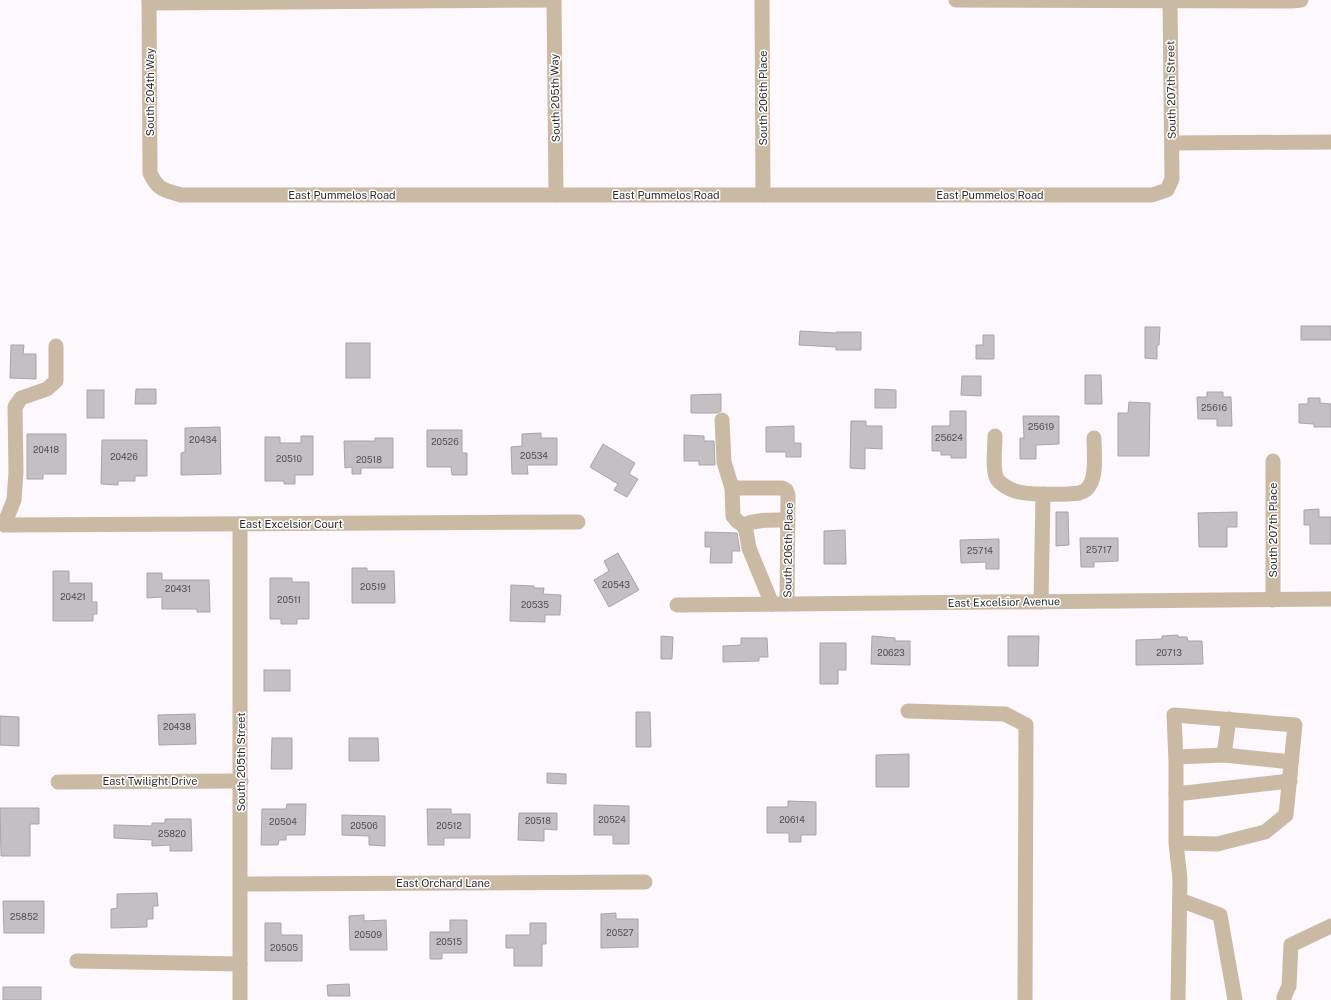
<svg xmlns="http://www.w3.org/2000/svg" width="1331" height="1000" font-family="'Public Sans',sans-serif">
  <rect width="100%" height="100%" fill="#fdf8fd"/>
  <g fill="#c4bfc3" stroke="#a8a4a8">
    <rect x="1301" y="326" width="30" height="14"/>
    <polygon points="1145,327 1160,327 1159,345 1157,345 1157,359 1145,358"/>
    <polygon points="800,331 836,333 836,332 861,332 861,350 836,350 836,347 799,345"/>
    <polygon points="983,335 994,335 994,359 976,359 976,345 983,345"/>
    <rect x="346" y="343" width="24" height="35"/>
    <polygon points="11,345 24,345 23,354 36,354 36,379 10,378"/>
    <polygon points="1085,375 1101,375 1102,404 1085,404"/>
    <polygon points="962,376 981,376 981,396 961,395"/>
    <polygon points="136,389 156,389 156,404 135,404"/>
    <polygon points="875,389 896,390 896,408 875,408"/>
    <rect x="87" y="390" width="17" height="28"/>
    <polygon points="1207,392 1223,392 1223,397 1231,397 1232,426 1217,426 1217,419 1198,419 1197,397 1207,397"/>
    <polygon points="721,394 721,411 717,413 691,413 691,395"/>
    <polygon points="1308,398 1320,398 1320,403 1331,404 1331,427 1314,427 1314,424 1299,423 1299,404 1308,404"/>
    <polygon points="1129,402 1150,403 1149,456 1118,456 1118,413 1128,413"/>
    <polygon points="950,411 966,411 966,458 951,458 951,455 941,455 941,451 932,451 932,426 950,426"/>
    <polygon points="1023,416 1059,416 1059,444 1036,445 1036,459 1020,459 1020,438 1024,438"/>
    <polygon points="851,421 866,421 866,426 882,426 882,449 865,448 865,469 850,468"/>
    <polygon points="794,426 794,443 801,443 801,457 786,457 786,452 766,452 766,427"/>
    <polygon points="220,427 221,474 181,475 181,453 185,452 185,428"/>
    <polygon points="427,430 462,430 462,453 467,453 467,475 452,475 451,467 427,467"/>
    <polygon points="541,433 541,438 557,438 557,465 527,465 528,474 512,474 511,447 522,446 522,434"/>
    <polygon points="27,434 66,434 66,474 43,474 43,479 27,479"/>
    <polygon points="684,435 704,436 704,441 714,441 715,465 699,465 699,461 684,461"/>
    <polygon points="301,436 313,436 313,475 295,475 295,484 284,484 284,481 265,481 265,437 280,437 280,443 301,443"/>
    <polygon points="375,438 393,438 393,468 361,468 361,474 352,474 352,467 345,468 344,441 375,441"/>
    <polygon points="102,440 147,440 147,476 135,476 135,481 118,481 118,485 101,484"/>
    <polygon points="603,444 635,463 629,474 638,479 627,497 614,490 618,484 590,467"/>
    <polygon points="1319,509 1319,517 1331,517 1331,544 1310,544 1310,525 1304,525 1304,510"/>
    <polygon points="1056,512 1068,512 1069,545 1056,546"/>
    <polygon points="1237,512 1237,527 1227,527 1227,547 1199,547 1198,513"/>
    <polygon points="845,530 846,564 824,564 824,531"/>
    <polygon points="705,532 737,533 740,551 732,551 732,563 710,563 711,547 705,547"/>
    <polygon points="1080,538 1118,538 1118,561 1094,562 1094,567 1081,567"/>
    <polygon points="999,539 999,569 986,569 986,562 961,563 960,540"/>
    <polygon points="618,553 639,590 609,607 594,580 609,571 604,561"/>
    <polygon points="352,568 367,568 367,571 394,571 395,603 352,603"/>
    <polygon points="53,571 69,571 69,583 92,583 92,602 97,602 97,614 93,614 93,621 53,621"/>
    <polygon points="147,573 162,573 162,580 209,580 210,612 197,612 197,609 162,609 162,597 147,598"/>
    <polygon points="270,578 292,578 292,582 309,582 309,619 297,619 297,624 281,624 281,619 270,619"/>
    <polygon points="511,585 534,586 534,588 544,588 543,594 561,595 560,615 545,615 545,622 510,621"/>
    <polygon points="1178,635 1178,637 1187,637 1188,641 1202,641 1203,664 1136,665 1136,640 1162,639 1162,636"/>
    <polygon points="661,636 673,637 672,659 661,659"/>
    <polygon points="872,636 895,638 895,641 910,641 910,665 871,664"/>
    <polygon points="1008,636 1039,636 1038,666 1008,666"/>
    <polygon points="741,638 767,638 768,657 759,657 759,661 723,662 723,646 741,645"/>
    <polygon points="820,643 846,643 846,670 838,670 838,684 820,684"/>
    <rect x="264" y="670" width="26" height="21"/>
    <polygon points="636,712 650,712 651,747 636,747"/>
    <polygon points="195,714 196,744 159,745 158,715"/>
    <polygon points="0,716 19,717 19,746 0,745"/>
    <polygon points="272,738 292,738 292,769 271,769"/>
    <polygon points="349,738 378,738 379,761 349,761"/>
    <polygon points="909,754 909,787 876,787 876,755"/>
    <polygon points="547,773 566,774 566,784 547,783"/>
    <polygon points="788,801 816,802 816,835 801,835 801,842 789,842 789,833 767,833 767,807 788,807"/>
    <polygon points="287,804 306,804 305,835 286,835 286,840 279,840 278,845 261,845 262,809 286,809"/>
    <polygon points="594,805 629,806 629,844 613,844 613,835 594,835"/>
    <polygon points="0,808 39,808 39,824 30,824 30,856 1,856"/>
    <polygon points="427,809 451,809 451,814 470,814 470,838 444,838 444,845 428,845"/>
    <polygon points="519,813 557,813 557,830 544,829 544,841 518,840"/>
    <polygon points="342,815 385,816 385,846 369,845 369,836 342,835"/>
    <polygon points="165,819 191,819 192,851 170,851 170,845 152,846 152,840 114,838 114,825 152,826 152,823 165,823"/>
    <polygon points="157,893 158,906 153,906 153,919 147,919 147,927 111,928 111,909 117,908 117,894"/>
    <polygon points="3,901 44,901 44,933 4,933"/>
    <polygon points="616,913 616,919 638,919 638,947 601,948 601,914"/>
    <polygon points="364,915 364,921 386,920 387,950 350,950 349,916"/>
    <polygon points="450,920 467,920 467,953 442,953 442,959 430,959 430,932 450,932"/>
    <polygon points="265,923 281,923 281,935 302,935 302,961 265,961"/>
    <polygon points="530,923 546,923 546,944 542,944 542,966 514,966 514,948 506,948 506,935 530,935"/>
    <polygon points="349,984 350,996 328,996 327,985"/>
    <rect x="3" y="987" width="38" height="13"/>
  </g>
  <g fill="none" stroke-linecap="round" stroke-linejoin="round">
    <g stroke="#cbbaa3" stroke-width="15">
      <path d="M 149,0 L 150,173 C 158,190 164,190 181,195 L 1152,195 L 1167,190 L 1172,179 L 1170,1"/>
      <polyline points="554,0 556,195"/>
      <polyline points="762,0 763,195"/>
      <polyline points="956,0 1292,1 1301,0"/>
      <polyline points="149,3 554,0"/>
      <polyline points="1172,143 1331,142"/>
      <polyline points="56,346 56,381 47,389 21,398 15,407 16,472 14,500 4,525 578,522"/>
      <polyline points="722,420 724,462 732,488 733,516 737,521 743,525 746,531 749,548 772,604"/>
      <path d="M 995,436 C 995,448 992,469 997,479 C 1000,484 1009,489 1015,491 C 1027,495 1065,495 1079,493 C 1083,492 1087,490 1089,486 C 1097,476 1094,451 1094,438"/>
      <polyline points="732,488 782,488 786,490 788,495 787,604"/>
      <polyline points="240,524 240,1000"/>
      <path d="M 743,525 C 758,519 772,520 788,520"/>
      <polyline points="1273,600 1273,461"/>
      <polyline points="1041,602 1043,494"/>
      <polyline points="677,605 1331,599"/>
      <polyline points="908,711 1005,714 1026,725 1025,1000"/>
      <polyline points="1224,755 1229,719"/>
      <polyline points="1176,757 1224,755 1291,762"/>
      <polyline points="58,782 241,781"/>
      <polyline points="1176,794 1290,781"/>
      <polyline points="1176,843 1217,844 1265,832 1286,815 1295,725 1174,715 1176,761 1176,843 1180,879 1178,1000"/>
      <polyline points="241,884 645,882"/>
      <polyline points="1180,900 1220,915 1235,1000"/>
      <polyline points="77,961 240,964"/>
      <polyline points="1284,1000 1284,997 1289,986 1291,945 1331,926"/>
    </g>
  </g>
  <g text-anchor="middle" stroke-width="3" stroke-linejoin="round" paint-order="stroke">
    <g font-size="9" fill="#524f52">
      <text x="1214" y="411">25616</text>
      <text x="1041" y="430">25619</text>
      <text x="949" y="441">25624</text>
      <text x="203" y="443">20434</text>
      <text x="445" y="445">20526</text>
      <text x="46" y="453">20418</text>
      <text x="534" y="459">20534</text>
      <text x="124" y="460">20426</text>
      <text x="289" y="462">20510</text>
      <text x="369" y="463">20518</text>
      <text x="1099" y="553">25717</text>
      <text x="980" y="554">25714</text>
      <text x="616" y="588">20543</text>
      <text x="373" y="590">20519</text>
      <text x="178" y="592">20431</text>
      <text x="73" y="600">20421</text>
      <text x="289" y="603">20511</text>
      <text x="535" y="608">20535</text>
      <text x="891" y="656">20623</text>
      <text x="1169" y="656">20713</text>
      <text x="177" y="730">20438</text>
      <text x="612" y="823">20524</text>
      <text x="792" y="823">20614</text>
      <text x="538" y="824">20518</text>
      <text x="283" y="825">20504</text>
      <text x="364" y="829">20506</text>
      <text x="449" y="829">20512</text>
      <text x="172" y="837">25820</text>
      <text x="24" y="920">25852</text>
      <text x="620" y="936">20527</text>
      <text x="368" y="938">20509</text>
      <text x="449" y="945">20515</text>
      <text x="284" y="951">20505</text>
    </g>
    <g font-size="11" fill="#2c2a2c" stroke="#fff">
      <text transform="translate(1171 90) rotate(-91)" y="4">South 207th Street</text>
      <text transform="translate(150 92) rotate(-90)" y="4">South 204th Way</text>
      <text transform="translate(555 98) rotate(-91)" y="4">South 205th Way</text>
      <text transform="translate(763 98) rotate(-90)" y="4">South 206th Place</text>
      <text x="342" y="199">East Pummelos Road</text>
      <text x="666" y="199">East Pummelos Road</text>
      <text x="990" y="199">East Pummelos Road</text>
      <text x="291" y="528">East Excelsior Court</text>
      <text transform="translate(1273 530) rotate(-90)" y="4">South 207th Place</text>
      <text transform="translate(788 550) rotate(-89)" y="4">South 206th Place</text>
      <text transform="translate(1004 602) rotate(-1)" y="4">East Excelsior Avenue</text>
      <text transform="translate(241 762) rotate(-90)" y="4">South 205th Street</text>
      <text x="150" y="785">East Twilight Drive</text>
      <text x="443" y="887">East Orchard Lane</text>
    </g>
  </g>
</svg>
